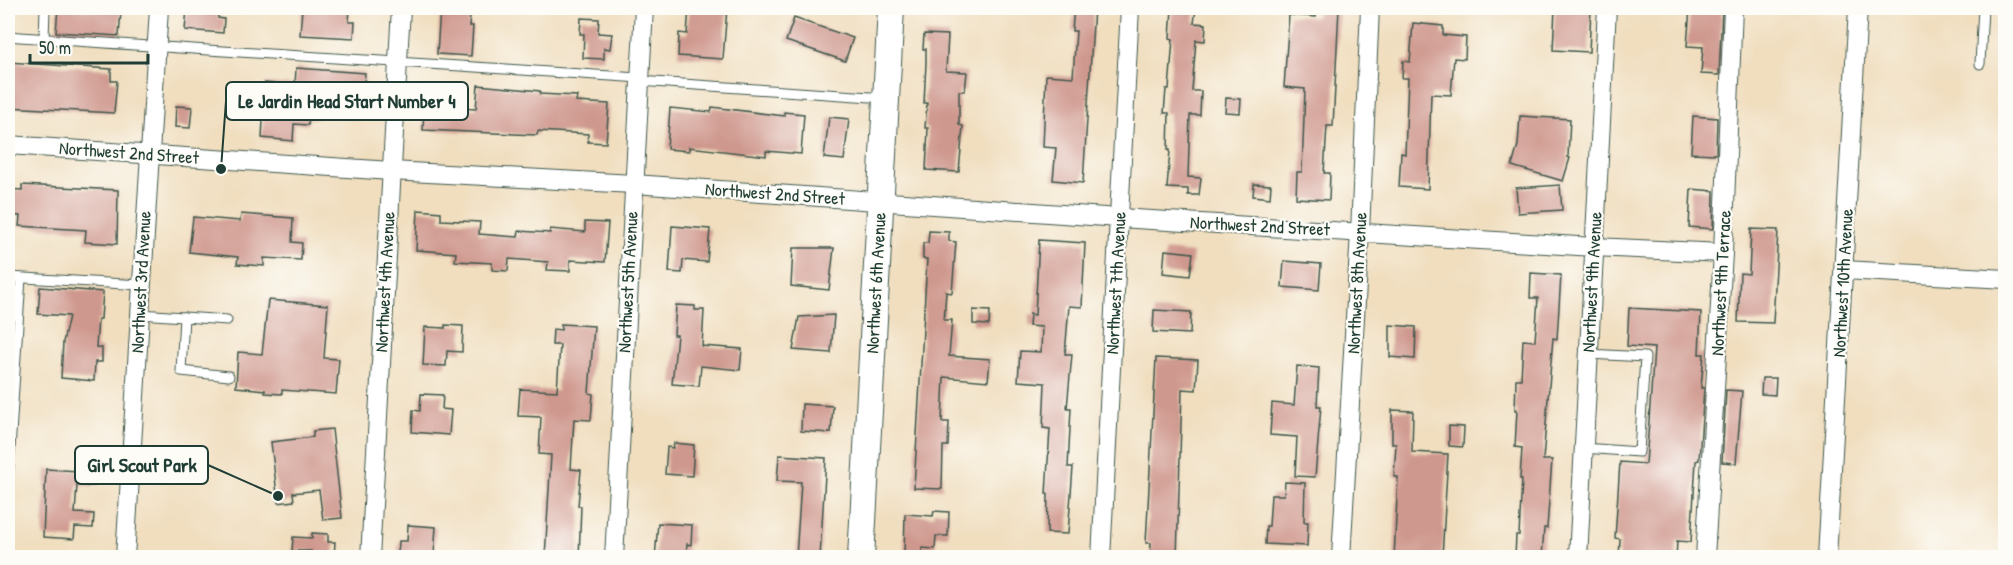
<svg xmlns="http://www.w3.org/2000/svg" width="2013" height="565" font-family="'Patrick Hand',sans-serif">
  <rect width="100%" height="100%" fill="#fdfcf7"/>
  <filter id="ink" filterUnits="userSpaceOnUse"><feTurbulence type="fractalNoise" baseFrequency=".0167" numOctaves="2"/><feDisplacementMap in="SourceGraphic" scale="12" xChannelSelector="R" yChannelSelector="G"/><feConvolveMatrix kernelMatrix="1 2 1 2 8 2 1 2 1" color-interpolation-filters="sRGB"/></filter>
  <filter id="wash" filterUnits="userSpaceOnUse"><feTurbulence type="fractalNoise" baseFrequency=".008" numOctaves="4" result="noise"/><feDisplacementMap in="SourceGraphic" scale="24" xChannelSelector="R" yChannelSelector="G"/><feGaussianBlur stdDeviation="1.35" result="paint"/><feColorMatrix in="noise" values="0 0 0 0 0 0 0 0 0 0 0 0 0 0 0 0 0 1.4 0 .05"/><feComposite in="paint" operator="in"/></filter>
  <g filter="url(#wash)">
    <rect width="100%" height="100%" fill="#f0debf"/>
    <g id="blocks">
      <g fill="#cf988e">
        <polygon points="58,8 121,11 119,36 56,32"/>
        <polygon points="302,8 350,8 349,22 355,22 354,38 300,35"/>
        <polygon points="440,8 471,8 469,26 473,26 471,56 437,54"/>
        <polygon points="689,8 727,8 723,59 678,56 679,33 687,34"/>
        <polygon points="1074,8 1094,8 1083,183 1053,180 1056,148 1043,147 1046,75 1073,77 1076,31 1072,31"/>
        <polygon points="1172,8 1196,9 1194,23 1206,24 1205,41 1196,40 1192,91 1201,91 1200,115 1190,115 1188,177 1201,178 1199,195 1188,195 1188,189 1167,188 1170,150 1168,150 1169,113 1164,113 1166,89 1169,89 1173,39 1170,38"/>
        <polygon points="1317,8 1339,8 1333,126 1327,126 1324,173 1330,173 1329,200 1296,198 1297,172 1302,172 1305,89 1284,87 1289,15 1316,17"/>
        <polygon points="1555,8 1591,8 1589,52 1553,50"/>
        <polygon points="1690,8 1722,9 1719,75 1701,74 1703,47 1687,46"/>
        <polygon points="187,9 218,11 218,18 224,19 223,33 185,30"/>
        <polygon points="581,18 599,19 598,33 612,34 610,49 604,48 604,59 583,58 584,34 580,34"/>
        <polygon points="794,18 853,38 845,61 786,41"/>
        <polygon points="1413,23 1443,26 1443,35 1466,37 1465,59 1454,58 1451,95 1431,94 1428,189 1399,187 1401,153 1405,154 1408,78 1402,78 1403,61 1410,62"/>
        <polygon points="924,34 948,35 946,71 967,72 965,91 959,91 959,125 963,126 959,172 926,170 928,128 925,128 927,103 924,103 926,63 926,49 923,49"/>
        <polygon points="8,62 111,69 111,81 117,81 114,113 8,107"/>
        <polygon points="296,68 365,73 361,119 319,116 319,119 309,118 308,125 294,124 293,141 262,138 265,83 295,85"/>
        <polygon points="478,85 540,91 540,94 577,96 576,102 609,104 606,143 588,142 588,134 538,131 537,135 423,130 424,106 476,109"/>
        <polygon points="1226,98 1241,99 1240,113 1225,112"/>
        <polygon points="176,106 192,107 190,128 175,127"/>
        <polygon points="712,107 784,116 784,112 804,114 801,154 766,151 766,156 689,147 689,151 667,149 670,108 711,112"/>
        <polygon points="1520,116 1570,119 1568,157 1570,158 1563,181 1512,166 1518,145"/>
        <polygon points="1693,116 1717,118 1716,154 1691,153"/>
        <polygon points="829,117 849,119 844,160 824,158"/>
        <polygon points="1254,184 1271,185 1270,198 1253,196"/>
        <polygon points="22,185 118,190 117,244 85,242 86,230 19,226 20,216 8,215 8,189 22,190"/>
        <polygon points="1560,185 1562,210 1518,213 1516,188"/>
        <polygon points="1691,189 1714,191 1713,229 1689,227"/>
        <polygon points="418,210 441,212 441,220 480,222 479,234 518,237 519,231 550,233 550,229 585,232 585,222 608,223 605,262 570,260 570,271 547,270 548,262 509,259 508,271 492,270 492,263 455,261 456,253 416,250"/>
        <polygon points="241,214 293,218 292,242 302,243 301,260 264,258 264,266 237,264 238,257 189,252 193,217 240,221"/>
        <polygon points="672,226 710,229 707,262 683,260 682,273 669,272"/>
        <polygon points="1751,229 1778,230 1773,323 1738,322 1740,273 1749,274"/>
        <polygon points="929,231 949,232 949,241 956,242 952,293 946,292 944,320 952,320 949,356 990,359 988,381 944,377 942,422 949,422 948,446 943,446 942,489 914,488 927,259 923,259 923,243 928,243"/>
        <polygon points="1039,240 1085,243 1082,307 1069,306 1065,354 1072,354 1067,408 1071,408 1068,467 1073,467 1068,534 1047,533 1048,494 1046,494 1050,429 1043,428 1045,383 1018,381 1020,351 1041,352 1042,327 1029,326 1030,314 1035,315"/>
        <polygon points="793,248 834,248 829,290 791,286"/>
        <polygon points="1165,250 1193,253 1190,276 1163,273"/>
        <polygon points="1284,261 1321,264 1319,290 1282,287"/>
        <polygon points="1531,273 1561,275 1557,339 1553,338 1543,460 1552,460 1547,528 1544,528 1542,558 1515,558 1516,535 1519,535 1522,479 1520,479 1522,448 1515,447 1517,410 1515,410 1516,379 1521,379 1523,340 1535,341 1538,298 1530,298"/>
        <polygon points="40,287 103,292 101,319 98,319 96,347 102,348 102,362 95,362 94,381 61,378 63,342 69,316 38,314"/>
        <polygon points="268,300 328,305 324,358 339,359 336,394 282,390 282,394 265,393 265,390 236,387 238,352 262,354"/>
        <polygon points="676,305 695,306 695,310 704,310 702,346 742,349 740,370 701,366 699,386 672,384 677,335 674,335"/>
        <polygon points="1629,308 1701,312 1699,354 1704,354 1701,388 1704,388 1699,460 1696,461 1691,542 1677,541 1676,558 1619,558 1620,539 1615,538 1620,462 1646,464 1654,348 1627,346"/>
        <polygon points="973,310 990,311 989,325 973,324"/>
        <polygon points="1154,310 1191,312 1190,334 1153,332"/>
        <polygon points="834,315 831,353 793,350 799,317"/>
        <polygon points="561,324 594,326 589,393 593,394 591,420 574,419 571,469 581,470 578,506 581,506 579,558 545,558 551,455 539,454 541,417 518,416 520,389 557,391 560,345 552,345 553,329 561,330"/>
        <polygon points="445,325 463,326 462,352 447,351 446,366 423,365 425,327 445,328"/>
        <polygon points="1390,325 1416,327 1415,359 1390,357"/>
        <polygon points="1156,358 1198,360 1196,390 1182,389 1177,558 1150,558 1151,543 1146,543"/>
        <polygon points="1297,366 1319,368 1317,406 1321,406 1315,477 1295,476 1297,437 1270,435 1272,403 1294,405"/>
        <polygon points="1762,378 1776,378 1775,395 1761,394"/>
        <polygon points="1726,390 1742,391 1736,463 1722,462"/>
        <polygon points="421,394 443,395 442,409 451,410 449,435 412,432 413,410 420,411"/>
        <polygon points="802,404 833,406 831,433 801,431"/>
        <polygon points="1392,410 1413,411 1412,452 1448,454 1442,558 1394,558 1398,477 1394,477 1396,444 1392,444"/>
        <polygon points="1449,426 1464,427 1463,447 1449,446"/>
        <polygon points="332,429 342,518 323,520 319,490 293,493 294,501 278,503 271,442 313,437 313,431"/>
        <polygon points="674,443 694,445 692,476 665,474 667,447 673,448"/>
        <polygon points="779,455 826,458 820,558 796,558 801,482 777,481"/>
        <polygon points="46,469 95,472 94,486 77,485 75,513 94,514 93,528 75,527 74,539 43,537"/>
        <polygon points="1285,482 1305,483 1304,522 1308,522 1307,546 1265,544 1266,526 1269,526 1271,495 1284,495"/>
        <polygon points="934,511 949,512 948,536 936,536 935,549 922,548 921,558 904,558 905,514 933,516"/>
        <polygon points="658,523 692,525 691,545 687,544 686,555 683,555 682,558 655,558"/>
        <polygon points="408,525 436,527 434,555 398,553 399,541 407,541"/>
        <polygon points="312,533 328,534 328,542 335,542 334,558 311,558 311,551 292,551 293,537 312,538"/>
      </g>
    </g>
  </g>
  <g filter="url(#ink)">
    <use href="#blocks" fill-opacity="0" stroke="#3e5549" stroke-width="1.5"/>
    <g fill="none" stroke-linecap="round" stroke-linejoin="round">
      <g stroke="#3e5549" stroke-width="11">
        <g id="lane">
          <path d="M 8,36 C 218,52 429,63 640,78"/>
          <polyline points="44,39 45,8"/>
          <polyline points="1980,64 1983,8"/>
          <polyline points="639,81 885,98"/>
          <polyline points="8,277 141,285"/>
          <polyline points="140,314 227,320"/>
          <polyline points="184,317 181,371 229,376"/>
          <polyline points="1583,448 1639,452 1645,357 1588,354"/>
          <polyline points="8,481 21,278"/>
        </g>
      </g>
      <g stroke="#3e5549" stroke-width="20">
        <g id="street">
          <polyline points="8,145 391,171 634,184 1119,218 1594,247 1723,253"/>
          <polyline points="1844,270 2006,279"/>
          <polyline points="125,558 159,8"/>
          <polyline points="370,558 401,8"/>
          <polyline points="614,558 644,8"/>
          <polyline points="1101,558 1130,8"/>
          <polyline points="1341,558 1360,232 1370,8"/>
          <polyline points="1578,558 1607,8"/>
          <polyline points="1705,558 1723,253 1733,8"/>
          <polyline points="1827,558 1858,8"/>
        </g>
      </g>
      <g stroke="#3e5549" stroke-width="28">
        <polyline id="secondary" points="861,558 891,8"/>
      </g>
      <use href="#lane" stroke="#fff" stroke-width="9"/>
      <use href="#street" stroke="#fff" stroke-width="18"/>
      <use href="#secondary" stroke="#fff" stroke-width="26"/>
    </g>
  </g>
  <g text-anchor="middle" stroke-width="4.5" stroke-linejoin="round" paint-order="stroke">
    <g font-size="18" fill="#1f3d34" stroke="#fdfcf7">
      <text transform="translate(129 153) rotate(4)" y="6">Northwest 2nd Street</text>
      <text transform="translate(775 194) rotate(4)" y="6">Northwest 2nd Street</text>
      <text transform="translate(1260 226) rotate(3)" y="6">Northwest 2nd Street</text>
      <text transform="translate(141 282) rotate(-87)" y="6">Northwest 3rd Avenue</text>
      <text transform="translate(385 282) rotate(-87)" y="6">Northwest 4th Avenue</text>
      <text transform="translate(628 282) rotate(-87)" y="6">Northwest 5th Avenue</text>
      <text transform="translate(1592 282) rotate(-87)" y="6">Northwest 9th Avenue</text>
      <text transform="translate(876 283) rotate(-87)" y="6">Northwest 6th Avenue</text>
      <text transform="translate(1116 283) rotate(-87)" y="6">Northwest 7th Avenue</text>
      <text transform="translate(1357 283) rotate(-87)" y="6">Northwest 8th Avenue</text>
      <text transform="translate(1721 283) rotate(-87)" y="6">Northwest 9th Terrace</text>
      <text transform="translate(1843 283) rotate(-87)" y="6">Northwest 10th Avenue</text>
    </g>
  </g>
  <path fill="none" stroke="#1f3d34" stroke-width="2" d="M221 169L226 101M278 496L208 465"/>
  <g fill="#1f3d34" stroke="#fdfcf7" stroke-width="2">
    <circle cx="221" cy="169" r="6"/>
    <circle cx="278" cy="496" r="6"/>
  </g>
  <g fill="#fdfcf7" stroke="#1f3d34" stroke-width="2">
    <rect x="226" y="82" width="242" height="38" rx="6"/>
    <rect x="75" y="446" width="133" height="38" rx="6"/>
  </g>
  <g font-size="20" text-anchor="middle" font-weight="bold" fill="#1f3d34">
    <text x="347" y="108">Le Jardin Head Start Number 4</text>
    <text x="142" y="472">Girl Scout Park</text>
  </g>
  <rect width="2013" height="565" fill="none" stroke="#fdfcf7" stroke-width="30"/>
  <path d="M30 54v9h118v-9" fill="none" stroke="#1f3d34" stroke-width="3"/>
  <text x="39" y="54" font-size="18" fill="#1f3d34" stroke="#fdfcf7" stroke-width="4.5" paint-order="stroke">50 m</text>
</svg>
